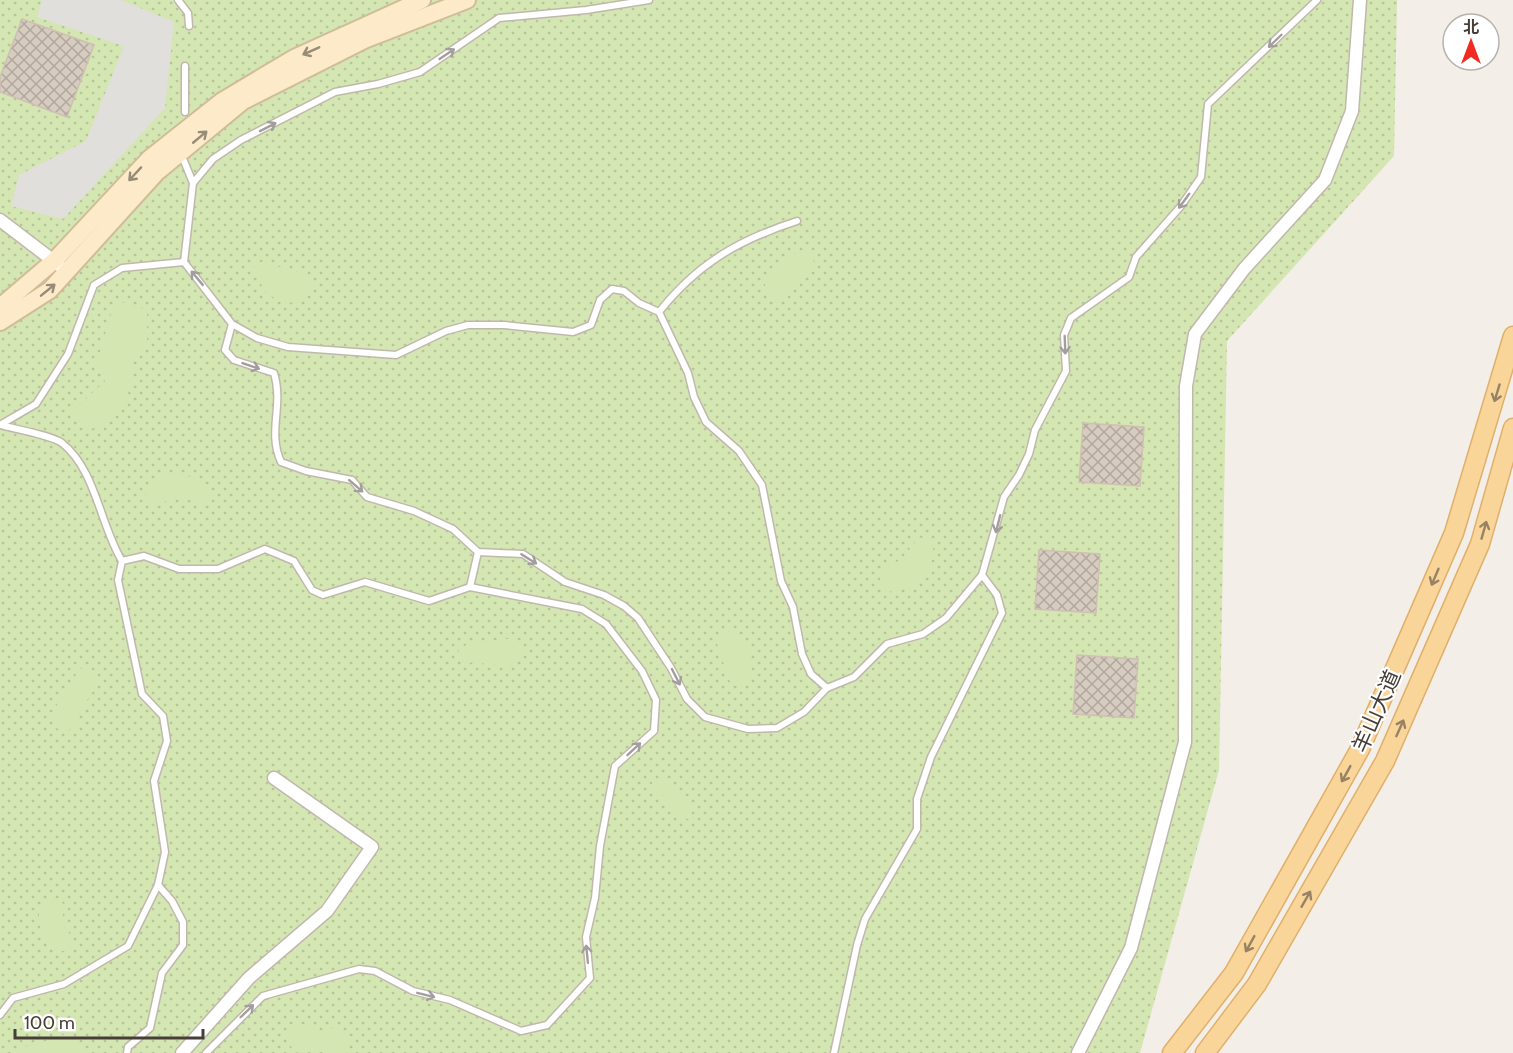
<svg xmlns="http://www.w3.org/2000/svg" width="1513" height="1053" font-family="Cabin,'Noto Sans SC',sans-serif">
  <defs>
    <pattern id="grass-dots" width="8" height="8" patternUnits="userSpaceOnUse" patternTransform="scale(1.5)"><rect width="8" height="8" fill="#d4e6b2"/><path d="M2 2h.1M6 6h.1" fill="none" stroke="#b7c69a" stroke-width="1.8" stroke-linecap="round"/></pattern>
    <pattern id="building-cross-hatch" width="8" height="8" patternUnits="userSpaceOnUse" patternTransform="scale(1.5)"><rect width="8" height="8" fill="#d7ccc0"/><path d="M0 0l8 8M0 8l8-8" fill="none" stroke="#b0a79d"/></pattern>
  </defs>
  <rect width="100%" height="100%" fill="#f3eee7"/>
  <polygon fill="url(#grass-dots)" points="0,0 1397,0 1394,156 1227,341 1219,770 1140,1053 0,1053"/>
  <g fill="#d4e6b2">
    <path d="M 800,252 L 813,254 L 814,267 L 795,283 L 786,300 C 767,300 758,285 771,269 C 778,260 790,256 800,252 Z"/>
    <path d="M 258,261 L 305,274 L 313,284 C 308,305 288,307 271,296 C 263,290 257,277 253,268 Z"/>
    <path d="M 115,300 L 147,310 L 147,342 L 133,355 C 131,396 129,409 92,429 L 70,414 L 105,381 L 97,362 Z"/>
    <path d="M 166,473 C 185,475 199,475 210,493 L 204,503 L 172,497 L 163,503 L 151,504 L 145,497 L 151,484 Z"/>
    <path d="M 919,537 L 933,543 L 933,557 L 925,581 L 893,592 L 880,589 C 878,563 890,570 904,556 C 909,550 914,543 919,537 Z"/>
    <path d="M 735,630 C 750,646 759,669 744,687 L 731,685 L 717,644 L 724,633 Z"/>
    <polygon points="513,638 521,646 521,658 513,666 465,662 458,654 459,649 468,644"/>
    <path d="M 91,667 C 102,690 93,688 83,707 C 79,712 78,720 76,726 L 65,732 L 56,728 C 46,700 72,699 77,669 Z"/>
    <polygon points="662,779 685,796 692,807 689,819 678,818 665,798 651,785 654,780"/>
    <path d="M 48,897 L 60,899 L 64,905 L 62,924 L 73,938 L 74,946 L 68,951 L 56,951 C 40,937 37,924 40,904 Z"/>
    <polygon points="304,1024 317,1031 339,1027 351,1044 346,1053 330,1053 323,1049 304,1053 293,1052 288,1037 290,1029"/>
    <path d="M 68,1033 L 77,1038 L 83,1053 L 11,1053 C 29,1043 49,1042 68,1033 Z"/>
  </g>
  <polygon fill="#e1dfdc" points="42,0 121,0 174,22 165,108 63,219 11,206 19,175 86,141 124,46 37,17"/>
  <g fill="url(#building-cross-hatch)" stroke="#cfc0b1" stroke-width="1.5">
    <polygon points="22,19 94,45 67,117 0,92 0,77"/>
    <polygon points="1083,423 1144,427 1140,486 1079,482"/>
    <polygon points="1039,550 1100,554 1096,613 1035,609"/>
    <polygon points="1077,655 1138,659 1134,718 1073,714"/>
  </g>
  <g fill="none" stroke-linecap="round" stroke-linejoin="round">
    <g stroke="#c1b8ad" stroke-width="9">
      <g id="lane">
        <polyline points="178,0 188,13 189,26"/>
        <polyline points="185,112 185,66"/>
        <polyline points="184,161 193,183"/>
        <path d="M 659,312 C 697,264 738,240 797,221"/>
        <path d="M 232,324 L 225,350 L 234,360 L 274,373 C 284,406 267,431 281,462 L 306,471 L 352,480 L 367,497 L 414,511 L 453,529 L 478,552 L 523,554 L 565,582 L 604,595 L 624,606 L 638,618 L 671,668 L 687,699 L 705,717 L 748,729 L 777,728 L 804,712 L 827,688 L 811,674 L 802,654 L 793,607 L 781,581 L 762,485 L 739,451 L 706,422 L 694,397 L 688,373 L 659,312 L 639,303 L 624,291 L 612,289 L 600,300 L 591,325 L 573,332 L 504,325 L 468,325 L 446,331 L 396,355 L 288,347 L 257,338 L 232,324 L 184,262 L 193,183 L 213,159 L 241,140 L 335,92 L 378,84 L 420,72 L 499,18 L 586,10 L 649,0"/>
        <polyline points="0,425 36,404 68,354 94,285 122,268 184,262"/>
        <path d="M 0,425 C 15,429 51,435 62,443 C 96,470 100,525 122,561"/>
        <polyline points="470,587 478,552"/>
        <polyline points="827,688 854,677 887,644 923,634 946,618 982,575"/>
        <polyline points="0,1015 13,998 64,984 128,946 158,885 165,852 154,781 167,741 163,716 142,694 118,580 122,561 144,556 179,569 218,569 265,549 294,561 312,590 323,595 365,582 429,601 470,587 582,609 606,624 642,671 656,700 654,731 615,766 600,846 595,898 586,937 590,978 547,1025 521,1031 450,1000 413,991 375,971 359,969 263,996 206,1053"/>
        <polyline points="127,1053 128,1047 150,1028 162,973 183,945 183,922 172,901 158,885"/>
        <polyline points="834,1053 857,945 865,919 917,829 917,799 931,757 1002,613 997,595 982,575 1004,497 1019,475 1029,454 1035,430 1066,371 1064,335 1071,318 1129,277 1136,257 1181,206 1201,177 1208,104 1317,0"/>
      </g>
    </g>
    <g stroke="#c1b8ad" stroke-width="15">
      <g id="street">
        <polyline points="0,220 59,265"/>
        <polyline points="182,1053 249,978 327,911 372,847 274,778"/>
        <polyline points="1078,1053 1131,948 1185,742 1186,386 1195,334 1244,269 1325,180 1352,111 1360,0"/>
      </g>
    </g>
    <g stroke="#d1bc99" stroke-width="20">
      <g id="secondary">
        <polyline points="0,307 55,260 150,158 222,101 294,58 422,0"/>
        <polyline points="0,322 50,290 157,172 243,101 364,40 467,0"/>
      </g>
    </g>
    <g stroke="#dfb06a" stroke-width="21">
      <g id="primary">
        <polyline points="1172,1053 1234,973 1360,749 1454,533 1513,336"/>
        <polyline points="1205,1053 1257,984 1385,761 1480,544 1513,428"/>
      </g>
    </g>
    <use href="#lane" stroke="#fff" stroke-width="6"/>
    <use href="#street" stroke="#fff" stroke-width="12"/>
    <use href="#secondary" stroke="#fceac8" stroke-width="16"/>
    <use href="#primary" stroke="#fad59a" stroke-width="18"/>
  </g>
  <defs><path id="oneway-shaft" d="M-6 0H5M1.5-3L5.5 0L1.5 3" fill="none" stroke-width="1.6" stroke-linecap="round" stroke-linejoin="round" transform="scale(1.5)"/></defs>
  <g stroke="#a29e9b">
    <use href="#oneway-shaft" transform="translate(1275 41) rotate(136)"/>
    <use href="#oneway-shaft" transform="translate(447 54) rotate(-34)"/>
    <use href="#oneway-shaft" transform="translate(268 127) rotate(-27)"/>
    <use href="#oneway-shaft" transform="translate(1184 201) rotate(126)"/>
    <use href="#oneway-shaft" transform="translate(197 278) rotate(-130)"/>
    <use href="#oneway-shaft" transform="translate(1065 345) rotate(88)"/>
    <use href="#oneway-shaft" transform="translate(251 366) rotate(19)"/>
    <use href="#oneway-shaft" transform="translate(356 486) rotate(41)"/>
    <use href="#oneway-shaft" transform="translate(998 524) rotate(104)"/>
    <use href="#oneway-shaft" transform="translate(529 559) rotate(32)"/>
    <use href="#oneway-shaft" transform="translate(676 677) rotate(63)"/>
    <use href="#oneway-shaft" transform="translate(634 749) rotate(-43)"/>
    <use href="#oneway-shaft" transform="translate(587 954) rotate(-96)"/>
    <use href="#oneway-shaft" transform="translate(426 995) rotate(14)"/>
    <use href="#oneway-shaft" transform="translate(247 1011) rotate(-44)"/>
  </g>
  <g stroke="#988b78">
    <use href="#oneway-shaft" transform="translate(311 51) rotate(156)"/>
    <use href="#oneway-shaft" transform="translate(200 137) rotate(-40)"/>
    <use href="#oneway-shaft" transform="translate(135 174) rotate(133)"/>
    <use href="#oneway-shaft" transform="translate(48 290) rotate(-39)"/>
  </g>
  <g stroke="#978264">
    <use href="#oneway-shaft" transform="translate(1497 393) rotate(107)"/>
    <use href="#oneway-shaft" transform="translate(1484 530) rotate(-74)"/>
    <use href="#oneway-shaft" transform="translate(1435 577) rotate(113)"/>
    <use href="#oneway-shaft" transform="translate(1400 728) rotate(-66)"/>
    <use href="#oneway-shaft" transform="translate(1346 774) rotate(119)"/>
    <use href="#oneway-shaft" transform="translate(1306 899) rotate(-60)"/>
    <use href="#oneway-shaft" transform="translate(1250 944) rotate(119)"/>
  </g>
  <g text-anchor="middle" stroke-width="4.5" stroke-linejoin="round" paint-order="stroke">
    <g font-size="22" fill="#463e37" stroke="#fff">
      <text transform="translate(1376 711) rotate(-66)" y="8">羊山大道</text>
    </g>
  </g>
  <g transform="translate(1471 42)"><circle r="28" fill="#ffffff" stroke="#b5b2af" stroke-width="1.5"/>
  <path d="M0-4.5L10 22L0 15L-10 22Z" fill="#f12b21"/>
  <text y="-9" font-size="16" font-weight="bold" text-anchor="middle" fill="#463e37">北</text>
  </g>
  <path d="M15 1029v9h188v-9" fill="none" stroke="#463e37" stroke-width="3"/>
  <text x="24" y="1029" font-size="18" fill="#463e37" stroke="#ffffff" stroke-width="4.5" paint-order="stroke">100 m</text>
</svg>
